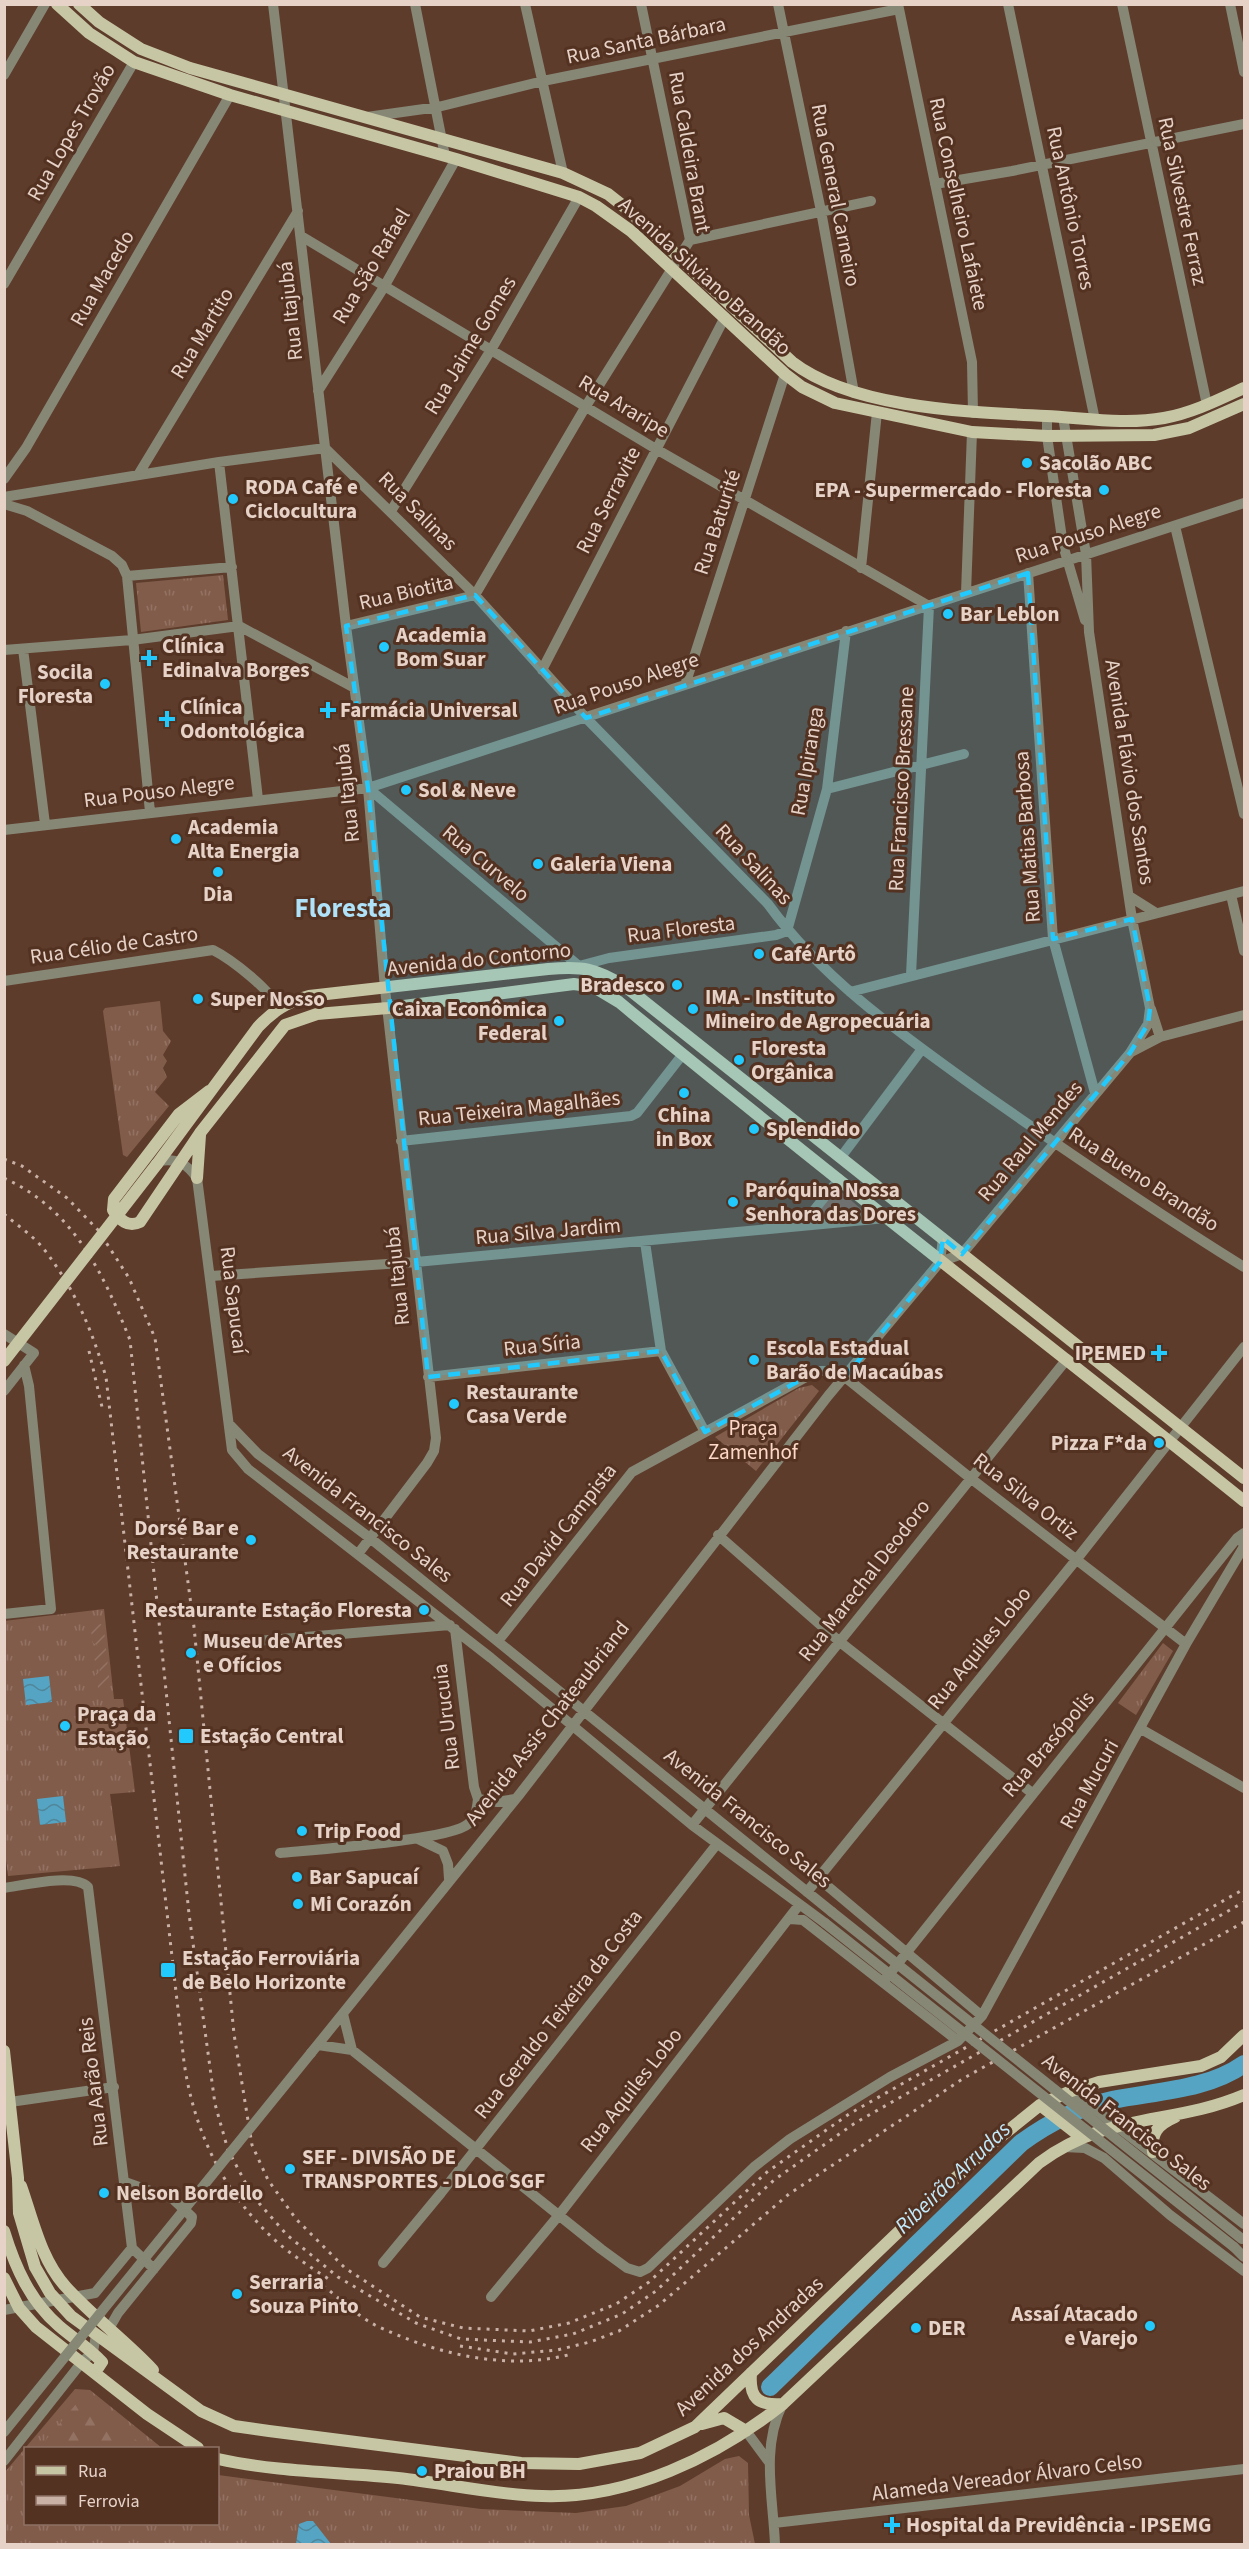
<svg xmlns="http://www.w3.org/2000/svg" width="1249" height="2549" font-family="'Source Sans 3',sans-serif">
<defs>
<pattern id="grass-tufts" width="24" height="20" patternUnits="userSpaceOnUse" patternTransform="scale(1.5)"><rect width="24" height="20" fill="#815c4b"/><path d="M3 7l-1-3M5 7V3M7 7l1-3M15 17l-1-3M17 17v-4M19 17l1-3" fill="none" stroke="#937263"/></pattern>
<pattern id="forest-firs" width="22" height="20" patternUnits="userSpaceOnUse" patternTransform="scale(1.5)"><rect width="22" height="20" fill="#815c4b"/><path d="M5 1l3.5 6h-7zM16 11l3.5 6h-7z" fill="#937263"/></pattern>
<pattern id="garden-furrows" width="10" height="10" patternUnits="userSpaceOnUse" patternTransform="scale(1.5)"><rect width="10" height="10" fill="#815c4b"/><path d="M-1 1l2-2M0 10L10 0M9 11l2-2" fill="none" stroke="#937263"/></pattern>
<pattern id="water-waves" width="16" height="10" patternUnits="userSpaceOnUse" patternTransform="scale(1.5)"><rect width="16" height="10" fill="#55a4c3"/><path d="M0 5q4-4 8 0t8 0" fill="none" stroke="#50869a"/></pattern>
</defs>
<rect width="100%" height="100%" fill="#5e3c2c"/>
<path fill="url(#grass-tufts)" d="M223 575 228 620 141 632 136 583Z
M160 1001 163 1031 171 1041 163 1055 167 1061 163 1068 167 1077 155 1092 169 1106 127 1157 123 1155 103 1011 105 1008Z
M837 1188 869 1216 812 1220Z
M812 1385 819 1391 756 1471 715 1437 799 1388Z
M104 1609 114 1699H123L135 1792 110 1794 120 1866 8 1876 4 1844V1621Z
M1163 1643 1173 1651 1136 1715 1118 1703Z
M75 2389 90 2390 162 2448H26V2524H218V2475L481 2509 576 2513 626 2506 680 2486 725 2459 739 2456 748 2463 749 2515 755 2544H5V2472Z"/>
<path fill="url(#forest-firs)" d="M87 2401 146 2448H39L77 2403Z"/>
<path fill="url(#garden-furrows)" d="M101 1624 104 1630 110 1686 107 1692H102L98 1688 96 1673H100L99 1666 94 1659 98 1652V1646L93 1643 91 1631 95 1625Z"/>
<path fill="url(#water-waves)" d="M49 1676 52 1702 26 1705 23 1679Z
M63 1796 66 1822 40 1825 37 1799Z
M307 2521H313L331 2544H296L299 2524Z"/>
<g fill="none" stroke-linecap="round" stroke-linejoin="round">
<path stroke="#55a4c3" stroke-width="18" d="M770 2387 1021 2143C1047 2124 1080 2107 1112 2100 1157 2091 1207 2090 1244 2064"/>
<path stroke="#878776" stroke-width="10" d="M273 4 346 626 368 788 385 989 436 1438 434 1451 427 1463 358 1554
M415 4 445 156
M525 4 563 173
M778 4 821 211 854 393
M898 4 972 362 973 413
M1008 4 1095 420
M1122 4 1207 405
M1230 4 1244 72
M4 75 45 4
M367 117 438 107 543 81 899 9
M935 184 1012 171 1244 124
M301 236 656 449 929 606 911 975
M690 240 871 201
M4 284 134 62
M318 391 384 287 456 159
M1047 416V436L1063 545 1085 620
M219 462 258 799
M138 475 298 211
M4 479 26 448 230 95
M4 497 219 462 325 448 475 595 586 718 768 904C823 980 904 1036 979 1090 1066 1151 1154 1211 1244 1267
M4 504 27 511 112 556 122 565 127 576 150 812
M391 511 491 350 579 197
M1175 526 1244 814
M861 568 877 412
M1028 573 1053 939 1095 1093
M127 576 232 567
M966 593 972 432
M239 626 353 687
M346 626 475 595 586 406 690 240 641 4
M23 649 45 824
M4 650 132 640 239 626
M542 670 725 317
M686 682 785 374
M368 788 579 966 609 958 776 935 787 931 827 789 846 631
M827 789 964 754
M4 830 368 788 1244 503
M1231 895 1244 951
M1129 896 1156 913
M4 981 213 950C229 958 275 992 277 1009
M850 992 1244 891
M1151 1009 1160 1037
M1133 1051 1160 1037 1244 1015
M401 1141 631 1116 637 1113 683 1054
M841 1157 922 1049
M160 1161C177 1158 187 1164 197 1178L232 1450 248 1469 491 1658 692 1825 825 1923
M803 1224 839 1179
M645 1242 661 1351 705 1432
M940 1262 943 1238
M211 1276 416 1262 886 1218
M4 1334 34 1353 4 1391
M428 1377 661 1351
M229 1424 258 1454 370 1538 832 1912
M718 1535 840 1642 1032 1793
M4 1614 51 1609 29 1386 24 1365
M455 1629 474 1787 478 1799
M257 1641 450 1625
M498 1641 632 1472 817 1371H834L845 1377 969 1477 1186 1644
M1141 1729 1244 1788
M478 1799 497 1802 515 1799
M692 1825 1067 1359
M418 1839 443 1851 448 1864 449 1879
M280 1853C311 1850 451 1840 468 1824 476 1818 477 1808 478 1799
M818 1878 982 2016
M4 1888C25 1885 74 1873 88 1887L132 2248 154 2269
M807 1892 1076 1560 1244 1347
M790 1919 803 1920 812 1927 958 2041
M884 1981 1237 1538 1244 1533
M343 2014 352 2050
M318 2045 352 2050 601 2249 627 2268 640 2272 648 2268 754 2167 790 2139 890 2077 958 2041 982 2016 1186 1644 1243 1548 1244 1540
M311 2053 519 1795 828 1396 940 1262 962 1254 1130 1053 1148 1024 1150 1008 1132 919 1089 632 1086 554 1063 417
M1071 2091 1244 2224
M10 2102 114 2087
M1064 2147 1085 2148 1104 2158 1170 2215 1244 2271
M1234 2247 1244 2257
M383 2263 441 2193 717 1844
M491 2297 559 2215 799 1905
M4 2310 95 2293 132 2248
M110 2327 118 2313 191 2223 192 2217 173 2199 125 2182
M746 2431 769 2462
M4 2461 82 2362 93 2352 96 2335
M774 2523 1244 2469
M775 2544C773 2497 761 2449 782 2405"/>
<path stroke="#c7c6a4" stroke-width="12" d="M57 4 89 33 134 62 230 95 456 159 579 197 596 206 631 231 785 374 802 387 835 403 972 432 1047 436 1154 435 1189 428 1244 404
M79 4 99 22 141 49 190 68 563 173 608 194 627 209 792 362C853 409 970 412 1046 416 1085 418 1125 425 1164 418 1192 413 1218 400 1244 388
M209 1091 179 1114 114 1199 113 1210C120 1220 128 1228 140 1222L200 1133 285 1025 317 1014 388 1008 574 984 594 987 619 1002C824 1172 1036 1334 1244 1501
M157 1164 258 1027C273 1011 287 1002 309 996L548 969C583 966 596 968 626 987L1244 1478
M197 1178 200 1135
M4 2051 18 2178 19 2213 35 2267 50 2293 71 2316 201 2411 234 2426 269 2431 521 2463 579 2464 640 2453 695 2427 916 2215 994 2142 1040 2105 1071 2091 1099 2082 1201 2066 1221 2057 1244 2035
M1040 2105 1081 2137
M1153 2152C1151 2133 1157 2125 1175 2117
M21 2186C33 2220 41 2260 66 2287 93 2317 126 2341 153 2370
M4 2231C15 2267 30 2301 59 2326 73 2338 89 2348 102 2362L96 2371
M4 2278 19 2308 36 2327 147 2414 198 2448
M751 2373C749 2398 758 2406 783 2404
M702 2424 724 2418 746 2431
M218 2459C276 2472 338 2472 398 2478 445 2483 494 2495 542 2496 629 2499 716 2457 783 2404L1039 2163C1109 2111 1171 2126 1244 2095"/>
<path stroke="#c9b1a6" stroke-width="3" stroke-dasharray="3 6" stroke-linecap="butt" d="M4 1159 22 1166 67 1198 98 1230 129 1278 155 1338 194 1627 234 2034 252 2145 268 2180 296 2219 345 2268 420 2317 463 2328 529 2331 569 2323 616 2304 649 2282 767 2172 849 2114 1244 1889
M4 1178C74 1210 103 1273 130 1340L189 1914 215 2104 228 2150 252 2195 287 2235 338 2277 416 2323 461 2339 530 2342 573 2334 622 2314 656 2291 774 2180 855 2123 1244 1902
M4 1214C17 1225 32 1235 43 1248 75 1289 91 1328 106 1377L184 2062C194 2132 224 2194 277 2242 293 2256 312 2268 330 2280
M89 1351 102 1407
M316 2280C335 2294 354 2314 375 2325 433 2353 504 2371 568 2355
M460 2346 513 2354 557 2350 590 2342 619 2331 659 2305 789 2194 964 2078 1244 1922"/>
<path stroke="#878776" stroke-width="10" d="M832 1912 1242 2239
M825 1923 1234 2247
M4 2432 311 2053"/>
<path stroke="#c7c6a4" stroke-width="12" d="M4 1361 157 1164"/>
</g>
<path fill="#21c9fd" fill-opacity="0.2" stroke="#21c9fd" stroke-width="4.5" stroke-dasharray="12 8" stroke-linejoin="round" d="M1028 573 1053 939 1132 919 1150 1008 1148 1024 1130 1053 962 1254 943 1238 940 1262 845 1377 817 1371 705 1432 661 1351 428 1377 368 788 346 626 475 595 586 718Z"/>
<g fill="#21c9fd" stroke="#533222" stroke-width="2">
<circle cx="1027" cy="463" r="6"/>
<circle cx="1104" cy="490" r="6"/>
<circle cx="233" cy="499" r="6"/>
<circle cx="948" cy="614" r="6"/>
<circle cx="384" cy="647" r="6"/>
<path d="M146 649h6v6h6v6h-6v6h-6v-6h-6v-6h6z"/>
<circle cx="105" cy="684" r="6"/>
<path d="M325 701h6v6h6v6h-6v6h-6v-6h-6v-6h6z"/>
<path d="M164 710h6v6h6v6h-6v6h-6v-6h-6v-6h6z"/>
<circle cx="406" cy="790" r="6"/>
<circle cx="176" cy="839" r="6"/>
<circle cx="538" cy="864" r="6"/>
<circle cx="218" cy="872" r="6"/>
<circle cx="759" cy="954" r="6"/>
<circle cx="677" cy="985" r="6"/>
<circle cx="198" cy="999" r="6"/>
<circle cx="693" cy="1009" r="6"/>
<circle cx="559" cy="1021" r="6"/>
<circle cx="739" cy="1060" r="6"/>
<circle cx="684" cy="1093" r="6"/>
<circle cx="754" cy="1129" r="6"/>
<circle cx="733" cy="1202" r="6"/>
<path d="M1156 1344h6v6h6v6h-6v6h-6v-6h-6v-6h6z"/>
<circle cx="754" cy="1360" r="6"/>
<circle cx="454" cy="1404" r="6"/>
<circle cx="1159" cy="1443" r="6"/>
<circle cx="251" cy="1540" r="6"/>
<circle cx="424" cy="1610" r="6"/>
<circle cx="191" cy="1653" r="6"/>
<circle cx="65" cy="1726" r="6"/>
<rect x="178" y="1728" width="16" height="16" rx="3"/>
<circle cx="302" cy="1831" r="6"/>
<circle cx="297" cy="1877" r="6"/>
<circle cx="298" cy="1904" r="6"/>
<rect x="160" y="1962" width="16" height="16" rx="3"/>
<circle cx="290" cy="2169" r="6"/>
<circle cx="104" cy="2193" r="6"/>
<circle cx="237" cy="2294" r="6"/>
<circle cx="1150" cy="2326" r="6"/>
<circle cx="916" cy="2328" r="6"/>
<circle cx="422" cy="2471" r="6"/>
<path d="M889 2516h6v6h6v6h-6v6h-6v-6h-6v-6h6z"/>
</g>
<g text-anchor="middle" stroke-width="6" stroke-linejoin="round" paint-order="stroke">
<g font-size="21" fill="#e7d2c8" stroke="#533222">
<text transform="translate(646 40) rotate(-12)" y="7">Rua Santa Bárbara</text>
<text transform="translate(71 132) rotate(-60)" y="7">Rua Lopes Trovão</text>
<text transform="translate(690 152) rotate(80)" y="7">Rua Caldeira Brant</text>
<text transform="translate(836 195) rotate(79)" y="7">Rua General Carneiro</text>
<text transform="translate(1183 201) rotate(78)" y="7">Rua Silvestre Ferraz</text>
<text transform="translate(959 204) rotate(78)" y="7">Rua Conselheiro Lafaiete</text>
<text transform="translate(1071 208) rotate(78)" y="7">Rua Antônio Torres</text>
<text transform="translate(371 266) rotate(-59)" y="7">Rua São Rafael</text>
<text transform="translate(705 276) rotate(42)" y="7">Avenida Silviano Brandão</text>
<text transform="translate(102 278) rotate(-60)" y="7">Rua Macedo</text>
<text transform="translate(290 311) rotate(-96)" y="7">Rua Itajubá</text>
<text transform="translate(202 333) rotate(-59)" y="7">Rua Martito</text>
<text transform="translate(470 345) rotate(-59)" y="7">Rua Jaime Gomes</text>
<text transform="translate(624 406) rotate(31)" y="7">Rua Araripe</text>
<text transform="translate(608 500) rotate(-63)" y="7">Rua Serravite</text>
<text transform="translate(418 511) rotate(45)" y="7">Rua Salinas</text>
<text transform="translate(717 522) rotate(-72)" y="7">Rua Baturité</text>
<text transform="translate(1088 533) rotate(-18)" y="7">Rua Pouso Alegre</text>
<text transform="translate(406 592) rotate(-13)" y="7">Rua Biotita</text>
<text transform="translate(626 683) rotate(-19)" y="7">Rua Pouso Alegre</text>
<text transform="translate(807 761) rotate(-80)" y="7">Rua Ipiranga</text>
<text transform="translate(1130 772) rotate(81)" y="7">Avenida Flávio dos Santos</text>
<text transform="translate(901 789) rotate(-87)" y="7">Rua Francisco Bressane</text>
<text transform="translate(159 791) rotate(-7)" y="7">Rua Pouso Alegre</text>
<text transform="translate(347 793) rotate(-96)" y="7">Rua Itajubá</text>
<text transform="translate(1027 837) rotate(-94)" y="7">Rua Matias Barbosa</text>
<text transform="translate(486 863) rotate(40)" y="7">Rua Curvelo</text>
<text transform="translate(754 864) rotate(47)" y="7">Rua Salinas</text>
<text transform="translate(681 929) rotate(-7)" y="7">Rua Floresta</text>
<text transform="translate(114 945) rotate(-8)" y="7">Rua Célio de Castro</text>
<text transform="translate(479 959) rotate(-6)" y="7">Avenida do Contorno</text>
<text transform="translate(519 1108) rotate(-6)" y="7">Rua Teixeira Magalhães</text>
<text transform="translate(1030 1141) rotate(-50)" y="7">Rua Raul Mendes</text>
<text transform="translate(1144 1179) rotate(33)" y="7">Rua Bueno Brandão</text>
<text transform="translate(548 1231) rotate(-5)" y="7">Rua Silva Jardim</text>
<text transform="translate(397 1276) rotate(-96)" y="7">Rua Itajubá</text>
<text transform="translate(234 1300) rotate(83)" y="7">Rua Sapucaí</text>
<text transform="translate(542 1345) rotate(-6)" y="7">Rua Síria</text>
<text transform="translate(1026 1496) rotate(38)" y="7">Rua Silva Ortiz</text>
<text transform="translate(368 1514) rotate(38)" y="7">Avenida Francisco Sales</text>
<text transform="translate(558 1535) rotate(-52)" y="7">Rua David Campista</text>
<text transform="translate(864 1580) rotate(-52)" y="7">Rua Marechal Deodoro</text>
<text transform="translate(979 1648) rotate(-51)" y="7">Rua Aquiles Lobo</text>
<text transform="translate(446 1717) rotate(-97)" y="7">Rua Urucuia</text>
<text transform="translate(547 1723) rotate(-52)" y="7">Avenida Assis Chateaubriand</text>
<text transform="translate(1048 1744) rotate(-50)" y="7">Rua Brasópolis</text>
<text transform="translate(1089 1784) rotate(-61)" y="7">Rua Mucuri</text>
<text transform="translate(748 1818) rotate(39)" y="7">Avenida Francisco Sales</text>
<text transform="translate(558 2014) rotate(-52)" y="7">Rua Geraldo Teixeira da Costa</text>
<text transform="translate(93 2082) rotate(-97)" y="7">Rua Aarão Reis</text>
<text transform="translate(631 2090) rotate(-52)" y="7">Rua Aquiles Lobo</text>
<text transform="translate(1127 2122) rotate(38)" y="7">Avenida Francisco Sales</text>
<text transform="translate(749 2346) rotate(-43)" y="7">Avenida dos Andradas</text>
<text transform="translate(1007 2477) rotate(-7)" y="7">Alameda Vereador Álvaro Celso</text>
</g>
<g font-size="21" font-weight="bold" fill="#e7d2c8" stroke="#533222" text-anchor="start">
<text x="1039" y="470">Sacolão ABC</text>
<text x="245" y="494">RODA Café e<tspan x="245" dy="24">Ciclocultura</tspan></text>
<text x="1092" y="497" text-anchor="end">EPA - Supermercado - Floresta</text>
<text x="960" y="621">Bar Leblon</text>
<text x="396" y="642">Academia<tspan x="396" dy="24">Bom Suar</tspan></text>
<text x="162" y="653">Clínica<tspan x="162" dy="24">Edinalva Borges</tspan></text>
<text x="93" y="679" text-anchor="end">Socila<tspan x="93" dy="24">Floresta</tspan></text>
<text x="180" y="714">Clínica<tspan x="180" dy="24">Odontológica</tspan></text>
<text x="340" y="717">Farmácia Universal</text>
<text x="418" y="797">Sol &amp; Neve</text>
<text x="188" y="834">Academia<tspan x="188" dy="24">Alta Energia</tspan></text>
<text x="550" y="871">Galeria Viena</text>
<text x="218" y="901" text-anchor="middle">Dia</text>
<text x="771" y="961">Café Artô</text>
<text x="665" y="992" text-anchor="end">Bradesco</text>
<text x="705" y="1004">IMA - Instituto<tspan x="705" dy="24">Mineiro de Agropecuária</tspan></text>
<text x="210" y="1006">Super Nosso</text>
<text x="547" y="1016" text-anchor="end">Caixa Econômica<tspan x="547" dy="24">Federal</tspan></text>
<text x="751" y="1055">Floresta<tspan x="751" dy="24">Orgânica</tspan></text>
<text x="684" y="1122" text-anchor="middle">China<tspan x="684" dy="24">in Box</tspan></text>
<text x="766" y="1136">Splendido</text>
<text x="745" y="1197">Paróquina Nossa<tspan x="745" dy="24">Senhora das Dores</tspan></text>
<text x="766" y="1355">Escola Estadual<tspan x="766" dy="24">Barão de Macaúbas</tspan></text>
<text x="1146" y="1360" text-anchor="end">IPEMED</text>
<text x="466" y="1399">Restaurante<tspan x="466" dy="24">Casa Verde</tspan></text>
<text x="1147" y="1450" text-anchor="end">Pizza F*da</text>
<text x="239" y="1535" text-anchor="end">Dorsé Bar e<tspan x="239" dy="24">Restaurante</tspan></text>
<text x="412" y="1617" text-anchor="end">Restaurante Estação Floresta</text>
<text x="203" y="1648">Museu de Artes<tspan x="203" dy="24">e Ofícios</tspan></text>
<text x="77" y="1721">Praça da<tspan x="77" dy="24">Estação</tspan></text>
<text x="200" y="1743">Estação Central</text>
<text x="314" y="1838">Trip Food</text>
<text x="309" y="1884">Bar Sapucaí</text>
<text x="310" y="1911">Mi Corazón</text>
<text x="182" y="1965">Estação Ferroviária<tspan x="182" dy="24">de Belo Horizonte</tspan></text>
<text x="302" y="2164">SEF - DIVISÃO DE<tspan x="302" dy="24">TRANSPORTES - DLOG SGF</tspan></text>
<text x="116" y="2200">Nelson Bordello</text>
<text x="249" y="2289">Serraria<tspan x="249" dy="24">Souza Pinto</tspan></text>
<text x="1138" y="2321" text-anchor="end">Assaí Atacado<tspan x="1138" dy="24">e Varejo</tspan></text>
<text x="928" y="2335">DER</text>
<text x="434" y="2478">Praiou BH</text>
<text x="906" y="2532">Hospital da Previdência - IPSEMG</text>
</g>
<g font-size="21" fill="#fed8c7" stroke="#533222">
<text x="753" y="1435">Praça<tspan x="753" dy="24">Zamenhof</tspan></text>
</g>
<g font-size="22" font-style="italic" fill="#c3ebfc" stroke="#533222">
<text transform="translate(952 2177) rotate(-44)" y="8">Ribeirão Arrudas</text>
</g>
<g font-size="27" font-weight="bold" fill="#afe2f8" stroke="#533222">
<text x="343" y="917">Floresta</text>
</g>
</g>
<rect width="1249" height="2549" fill="none" stroke="#e7d2c8" stroke-width="12"/>
<rect x="24" y="2447" width="195" height="78" fill="#533222" stroke="#8e7264" stroke-width="1.5"/>
<rect x="36" y="2466" width="30" height="9" fill="#c7c6a4" stroke="#8e7264" stroke-width="1.5"/>
<text x="78" y="2477" font-size="18" fill="#e7d2c8">Rua</text>
<rect x="36" y="2496" width="30" height="9" fill="#c9b1a6" stroke="#8e7264" stroke-width="1.5"/>
<text x="78" y="2507" font-size="18" fill="#e7d2c8">Ferrovia</text>
</svg>
